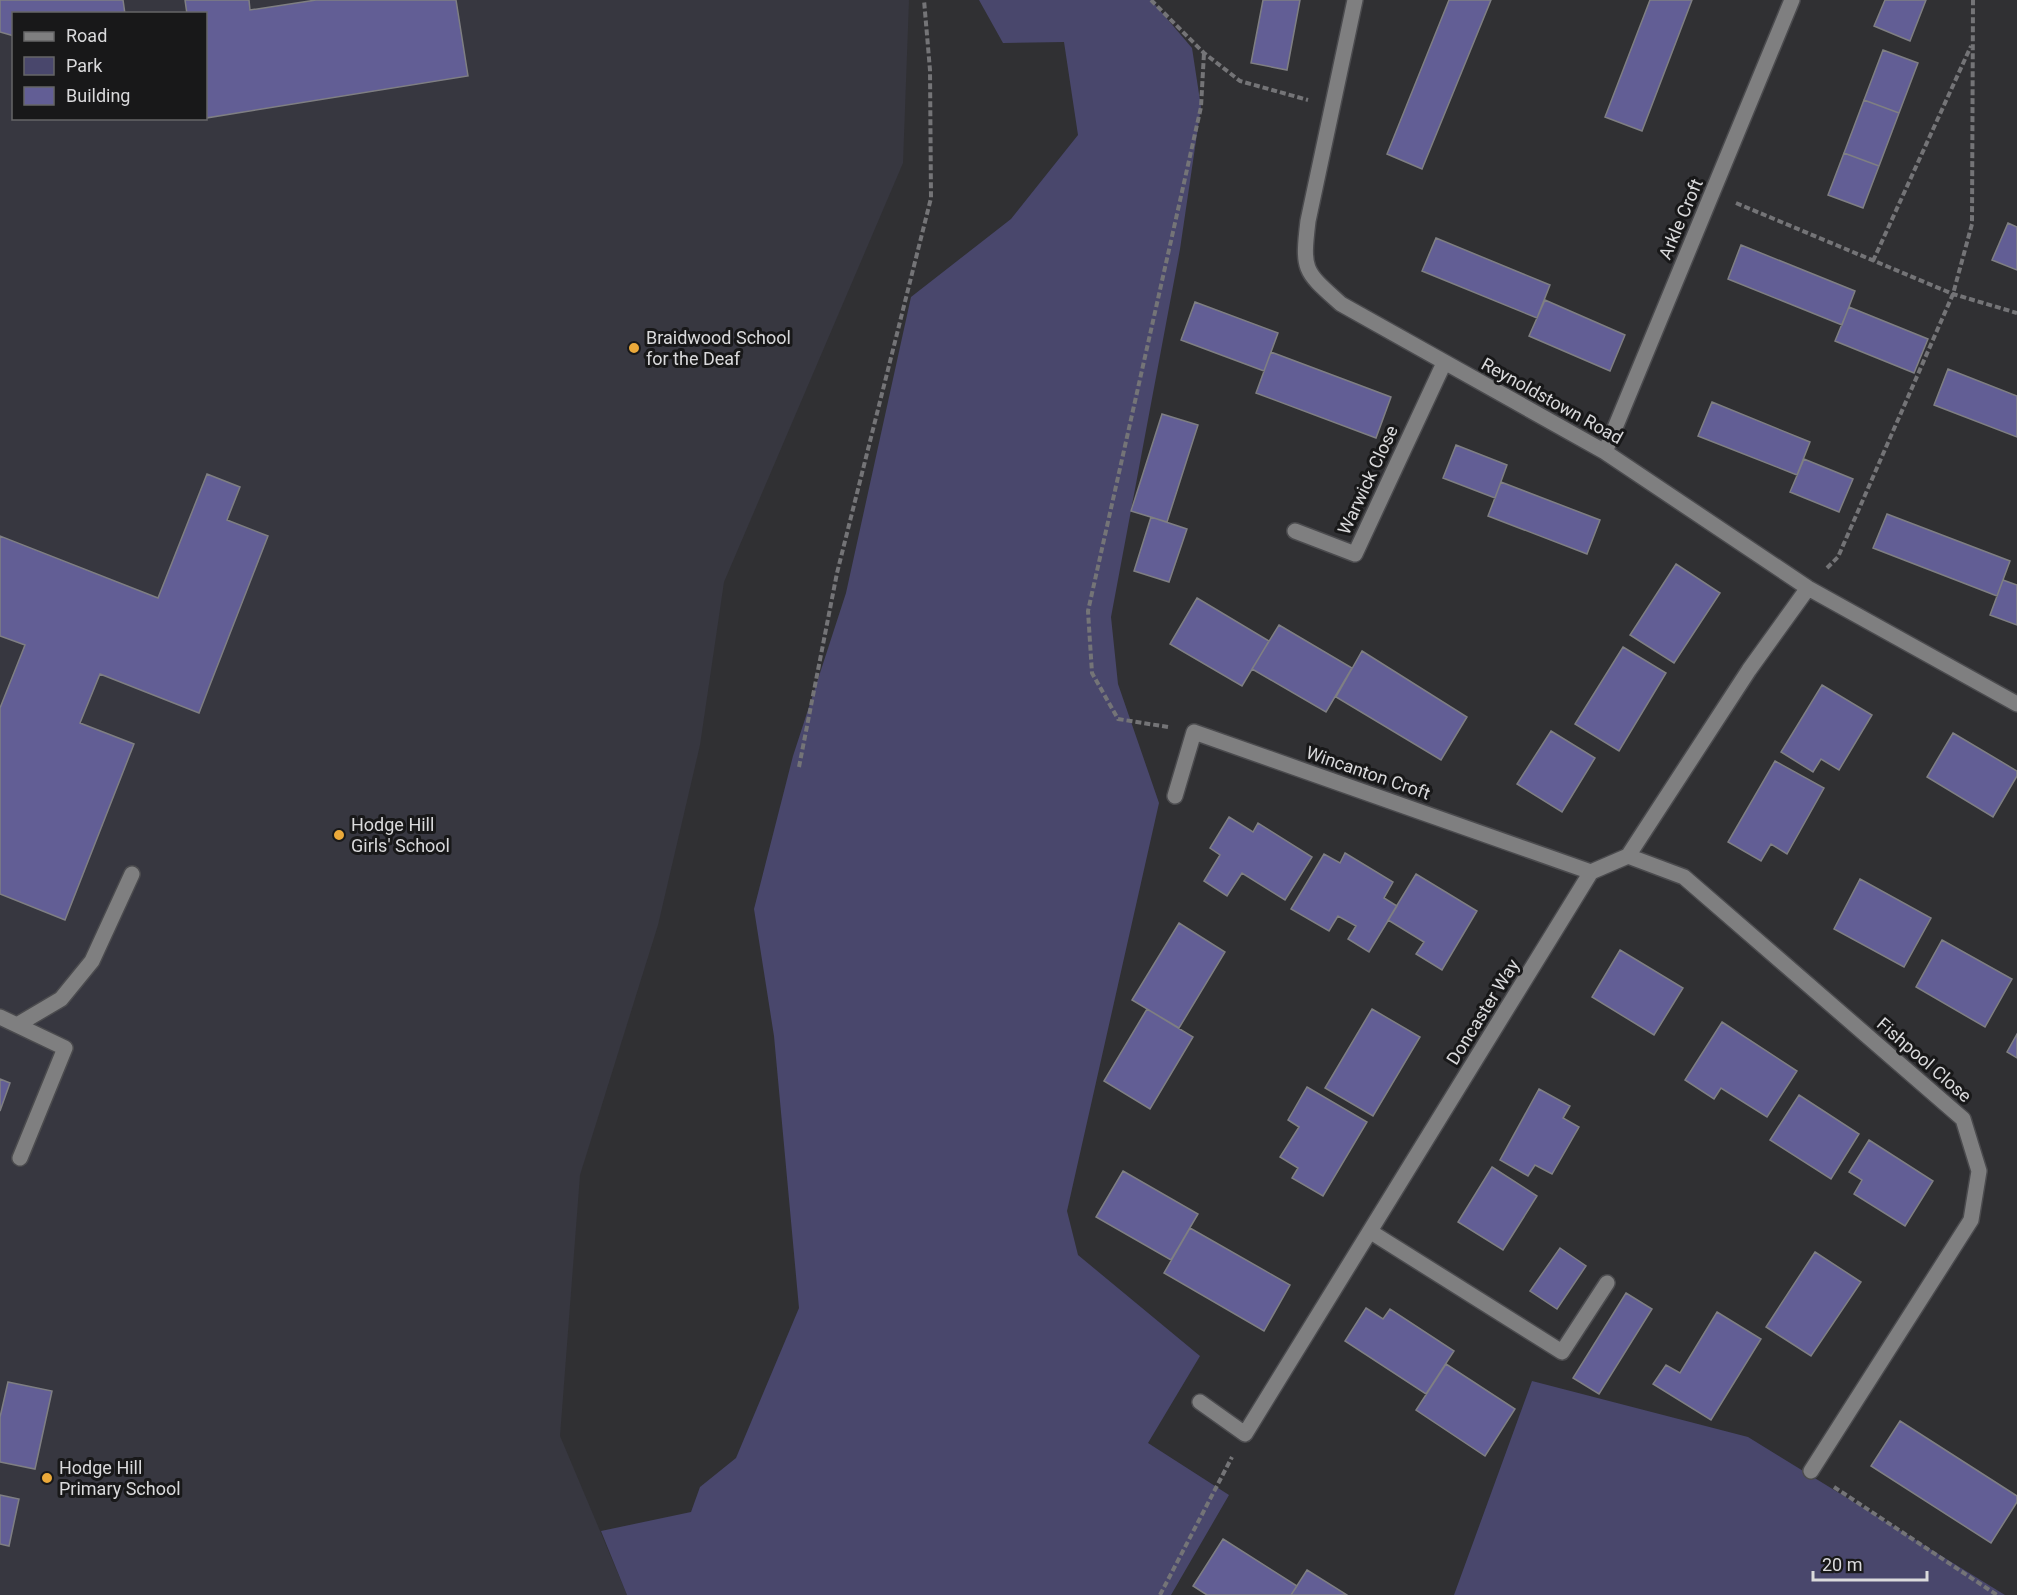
<svg xmlns="http://www.w3.org/2000/svg" width="2017" height="1595" font-family="Roboto,sans-serif">
<rect width="100%" height="100%" fill="#303033"/>
<path fill="#373740" fill-rule="evenodd" d="M0 0H909L903 163 724 582 700 745 658 925 580 1175 560 1436 627 1595H0ZM14 14H206V118H14Z"/>
<path fill="#49476c" d="M979 0H1151L1192 48 1201 107 1180 249 1111 617 1118 684 1159 803 1067 1211 1078 1255 1200 1356 1148 1443 1229 1495 1171 1595H627L601 1531 691 1512 700 1487 736 1458 799 1308 774 1036 754 909 793 756 846 593 911 297 1011 219 1078 135 1064 42 1003 43Z
M1532 1381 1748 1437 2005 1595H1454Z"/>
<path fill="#625e95" stroke="#7f7f83" stroke-width="1.5" d="M0 0H123L125 14H14V36L0 32Z
M185 0H249L250 10 316 0H456L468 76 206 118V14H187Z
M1263 0H1300L1287 70 1251 63Z
M1449 0H1491L1422 169 1387 154Z
M1650 0H1692L1642 131 1605 117Z
M1885 0H1926L1910 41 1874 26Z
M1883 50 1918 63 1899 113 1864 100Z
M1864 100 1899 113 1879 166 1844 153Z
M1844 153 1879 166 1863 208 1828 195Z
M2008 223 2017 227V270L1992 260Z
M1436 238 1550 285 1537 318 1422 271Z
M1741 245 1855 291 1842 325 1728 279Z
M1545 300 1625 335 1610 371 1529 336Z
M1195 302 1278 333 1264 371 1181 340Z
M1849 307 1928 339 1914 373 1835 341Z
M1271 352 1391 397 1376 438 1256 393Z
M1948 369 2017 396V437L1934 405Z
M1712 402 1810 442 1797 475 1698 436Z
M1162 414 1198 425 1167 522 1131 511Z
M1456 445 1507 465 1495 498 1443 478Z
M1804 459 1853 479 1839 512 1790 492Z
M207 474 240 487 227 520 268 536 199 713 100 674 80 723 134 744 65 920 0 894V708L25 645 0 636V536L158 598Z
M1501 482 1600 520 1587 554 1488 516Z
M1887 514 2010 561 1997 596 1873 548Z
M1151 517 1187 529 1169 582 1134 571Z
M1676 564 1720 593 1674 663 1630 635Z
M2003 580 2017 585V625L1990 615Z
M1197 598 1269 641 1242 686 1170 644Z
M1279 625 1352 668 1326 712 1252 669Z
M1623 647 1666 673 1619 751 1575 724Z
M1362 651 1467 717 1441 760 1336 697Z
M1822 685 1872 715 1839 770 1821 759 1813 772 1781 752Z
M1551 731 1595 758 1562 812 1517 784Z
M1953 733 2017 771V776L1993 817 1927 777Z
M1775 761 1824 788 1787 854 1771 844 1761 861 1728 842Z
M1229 817 1253 832 1258 823 1312 857 1285 900 1242 873 1227 896 1204 881 1220 855 1210 848Z
M1345 853 1393 882 1384 898 1397 906 1369 952 1348 939 1356 926 1338 916 1329 931 1291 909 1324 854 1340 863Z
M1416 874 1477 911 1442 970 1416 954 1424 942 1388 920Z
M1860 879 1931 918 1904 967 1834 929Z
M1179 923 1225 952 1179 1028 1132 1000Z
M1942 940 2012 979 1985 1027 1916 987Z
M1620 950 1683 988 1654 1035 1592 997Z
M1147 1009 1193 1037 1150 1109 1104 1081Z
M1372 1009 1420 1037 1373 1116 1325 1088Z
M1722 1022 1797 1071 1767 1117 1721 1088 1714 1099 1685 1080Z
M2017 1034V1058L2007 1052Z
M0 1079 10 1083 0 1111Z
M1307 1087 1367 1122 1323 1196 1292 1178 1298 1168 1280 1157 1299 1127 1288 1120Z
M1539 1089 1570 1106 1563 1118 1579 1127 1552 1174 1535 1165 1528 1176 1500 1160Z
M1799 1095 1859 1134 1831 1179 1770 1140Z
M1869 1140 1933 1181 1905 1226 1854 1194 1862 1180 1849 1172Z
M1492 1167 1537 1196 1503 1250 1458 1222Z
M1123 1171 1198 1214 1171 1260 1096 1217Z
M1190 1228 1290 1285 1264 1331 1164 1273Z
M1560 1248 1586 1266 1557 1309 1530 1291Z
M1815 1252 1861 1282 1811 1356 1766 1327Z
M1626 1293 1652 1309 1599 1394 1573 1378Z
M1366 1308 1383 1319 1390 1309 1454 1351 1426 1394 1345 1341Z
M1717 1312 1761 1339 1711 1420 1653 1384 1666 1365 1680 1373Z
M1446 1364 1515 1409 1485 1456 1416 1410Z
M8 1382 52 1391 35 1469 0 1462V1417Z
M1900 1421 2017 1496V1502L1991 1543 1871 1466Z
M0 1495 19 1499 9 1546 0 1544Z
M1223 1539 1297 1586 1291 1595H1207L1193 1586Z
M1307 1570 1347 1595H1291Z"/>
<g fill="none" stroke-linecap="round" stroke-linejoin="round">
<defs>
<path id="minor" d="M1355 0 1308 221C1302 271 1304 271 1341 304L1605 452 1808 588 2017 704
M1605 452 1792 0
M1295 531 1355 554 1444 363
M1175 796 1194 732 1591 872
M1628 856 1684 877 1963 1119 1979 1171 1971 1220 1811 1471
M0 1017 65 1048 20 1158
M17 1025 61 999 92 961 132 874
M1371 1232 1562 1352 1607 1283
M1200 1402 1245 1434 1591 872 1628 856 1749 670 1808 588"/>
</defs>
<use href="#minor" stroke="#4b4b4e" stroke-width="18"/>
<path stroke="#747477" stroke-width="4" stroke-dasharray="6 3" stroke-linecap="butt" d="M1151 0 1204 53 1240 81 1308 100
M1736 203 1953 294 2017 313
M1873 261 1971 46
M1827 568 1838 557 1953 294 1972 224 1973 0
M1168 727 1118 719 1092 673 1088 611 1201 107 1204 53
M799 767 837 573 931 198 930 70 924 0
M1834 1487 1997 1595
M1160 1595 1232 1457"/>
<use href="#minor" stroke="#7f7f80" stroke-width="15"/>
</g>
<g fill="#eba93a" stroke="#181819" stroke-width="2">
<circle cx="634" cy="348" r="6"/>
<circle cx="339" cy="835" r="6"/>
<circle cx="47" cy="1478" r="6"/>
</g>
<g text-anchor="middle" stroke-width="6" stroke-linejoin="round" paint-order="stroke">
<g font-size="18" fill="#dadadc" stroke="#181819">
<text transform="translate(1681 219) rotate(-67)" y="6">Arkle Croft</text>
<text transform="translate(1552 401) rotate(29)" y="6">Reynoldstown Road</text>
<text transform="translate(1368 480) rotate(-65)" y="6">Warwick Close</text>
<text transform="translate(1368 773) rotate(19)" y="6">Wincanton Croft</text>
<text transform="translate(1483 1012) rotate(-58)" y="6">Doncaster Way</text>
<text transform="translate(1924 1060) rotate(41)" y="6">Fishpool Close</text>
</g>
<g font-size="18" fill="#dadadc" stroke="#181819" text-anchor="start">
<text x="646" y="344">Braidwood School<tspan x="646" dy="21">for the Deaf</tspan></text>
<text x="351" y="831">Hodge Hill<tspan x="351" dy="21">Girls' School</tspan></text>
<text x="59" y="1474">Hodge Hill<tspan x="59" dy="21">Primary School</tspan></text>
</g>
</g>
<rect x="12" y="12" width="195" height="108" fill="#181819" stroke="#666667" stroke-width="1.5"/>
<rect x="24" y="32" width="30" height="9" fill="#7f7f80" stroke="#666667" stroke-width="1.5"/>
<text x="66" y="42" font-size="18" fill="#dadadc">Road</text>
<rect x="24" y="57" width="30" height="18" fill="#49476c" stroke="#666667" stroke-width="1.5"/>
<text x="66" y="72" font-size="18" fill="#dadadc">Park</text>
<rect x="24" y="87" width="30" height="18" fill="#625e95" stroke="#666667" stroke-width="1.5"/>
<text x="66" y="102" font-size="18" fill="#dadadc">Building</text>
<path d="M1813 1571v9h114v-9" fill="none" stroke="#dadadc" stroke-width="3"/>
<text x="1822" y="1571" font-size="18" fill="#dadadc" stroke="#181819" stroke-width="4.5" paint-order="stroke">20 m</text>
</svg>
